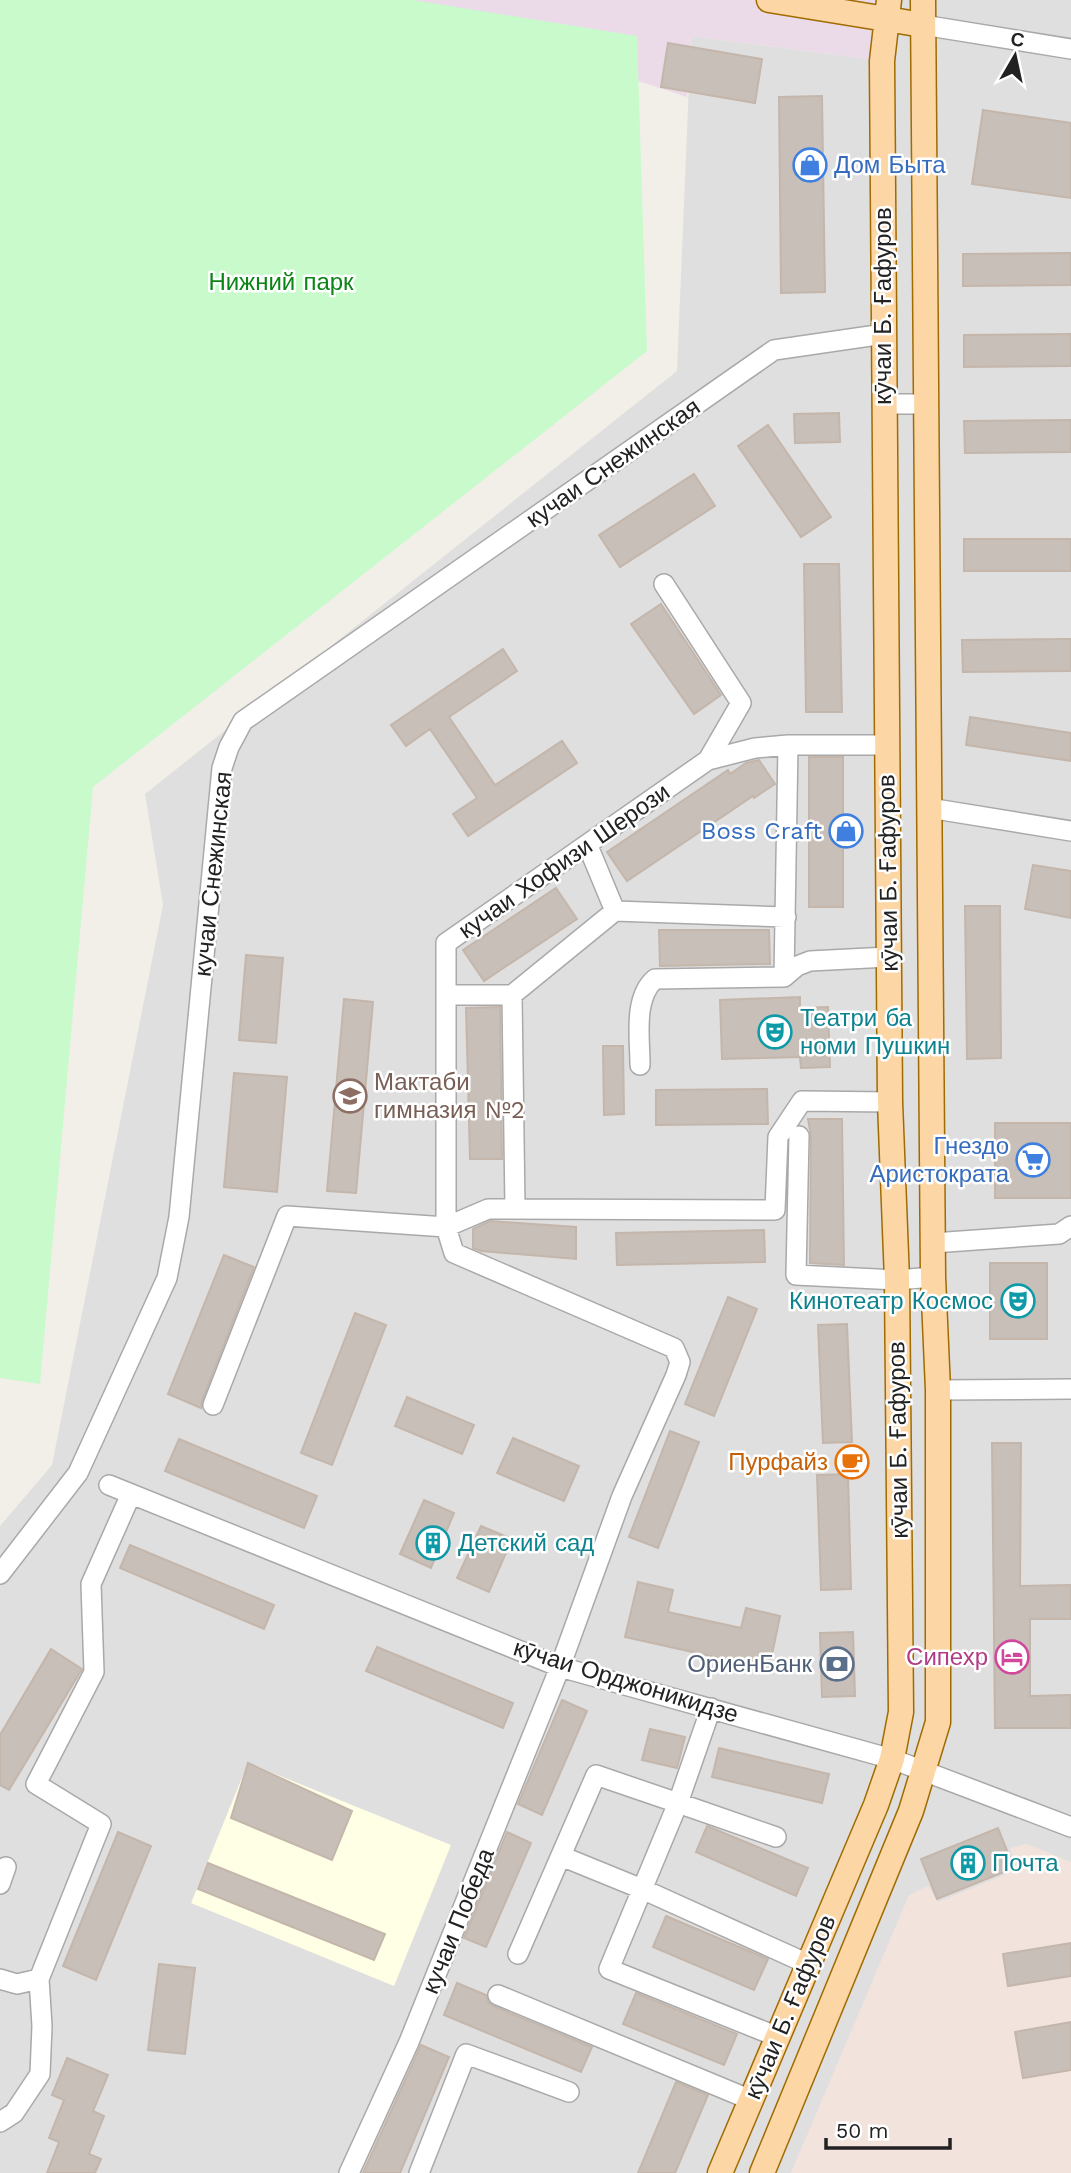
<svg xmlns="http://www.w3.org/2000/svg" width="1071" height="2173" font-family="'Work Sans',sans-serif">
<rect width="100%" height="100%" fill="#f2efe9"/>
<path fill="#e0dfdf" d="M894 0H1071V2173H0V1526L52 1465 163 905 145 794 677 371 691 36 890 62Z"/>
<path fill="#ebdbe8" d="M390 0H894L891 62 691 36 687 97Z"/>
<path fill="#ffffe5" d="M248 1763 451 1845 394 1986 191 1903Z"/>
<path fill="#f3e3dd" d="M1027 1844 1071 1862V2173H791L909 1895 928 1886 938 1902 1017 1870 1010 1848Z"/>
<path fill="#c8facc" d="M0 0H412L637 36 647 351 93 787 40 1384 0 1378Z"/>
<path fill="#c7bfb8" stroke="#c4b6ab" stroke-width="2" d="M668 43 762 59 755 103 661 87Z
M822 96 825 292 781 293 779 97Z
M983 110 1071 123V198L972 184Z
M1071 253V285L963 286V254Z
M1071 334V366L964 367V335Z
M839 413 840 442 795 443 794 414Z
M1071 420V452L965 453 964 421Z
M768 425 831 517 801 537 738 446Z
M694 474 715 506 620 567 599 535Z
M964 539H1071V571H964Z
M804 564H839L842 712H806Z
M661 604 721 695 694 714 631 624Z
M1071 639V671L963 672 962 640Z
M503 649 517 671 449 717 495 785 562 741 577 763 468 836 453 814 477 798 430 729 406 746 391 725Z
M970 717 1071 733V761L966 745Z
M809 757H843V907H809Z
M759 760 775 784 754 798 753 796 627 881 607 852 728 770 730 774 746 763Z
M1033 865 1071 871V918L1025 909Z
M556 888 577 919 484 981 463 950Z
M965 906H1000L1001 1058 967 1059Z
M659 930H769L770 964 660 966Z
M246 955 283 958 276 1043 239 1040Z
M800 997V1008L828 1007 830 1067 801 1068 800 1057 722 1059 720 1000Z
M344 999 373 1002 356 1193 327 1191Z
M500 1007 502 1159H470L466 1008Z
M603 1046H623L624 1114 604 1115Z
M234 1073 287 1077 277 1192 224 1187Z
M767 1089 768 1124 656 1125V1090Z
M808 1119H842L844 1265 810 1263 811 1136Z
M995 1123H1071V1198H995Z
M490 1221 576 1227V1259L481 1251 473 1248V1229Z
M764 1230 765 1262 617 1265 616 1233Z
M224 1255 254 1267 202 1401 201 1408 168 1394Z
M990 1263H1047V1339H990Z
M728 1297 757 1309 714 1416 685 1404Z
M355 1313 386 1325 332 1465 301 1453Z
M847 1324 852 1442 823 1443 818 1325Z
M407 1397 474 1425 462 1454 395 1426Z
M670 1431 699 1442 658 1548 629 1537Z
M513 1438 579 1466 564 1501 497 1473Z
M179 1439 317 1496 304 1528 165 1471Z
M992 1443H1021L1020 1586 1071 1585V1619H1030V1696L1071 1695V1728H995Z
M848 1474 851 1589 821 1590 817 1475Z
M424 1500 454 1513 431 1568 400 1554Z
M481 1526 512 1539 489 1592 457 1578Z
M130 1545 274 1605 264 1629 120 1568Z
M638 1582 673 1590 668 1612 741 1628 746 1608 780 1616 769 1669 625 1637Z
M853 1632 855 1696 822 1697 820 1633Z
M377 1647 513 1703 503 1728 366 1671Z
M51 1649 82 1669 9 1790 0 1785V1735Z
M562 1700 587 1711 542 1815 518 1804Z
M650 1729 685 1737 677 1768 642 1760Z
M719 1748 829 1774 822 1803 712 1777Z
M248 1763 352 1811 332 1860 231 1818Z
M707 1826 808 1868 796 1896 696 1852Z
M998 1828 1014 1868 937 1899 921 1859Z
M118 1832 151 1846 96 1980 63 1966Z
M507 1832 531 1843 486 1947 464 1938Z
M208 1863 385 1934 374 1960 198 1889Z
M666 1916 768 1959 754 1990 653 1947Z
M1071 1943V1976L1008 1986 1003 1954Z
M159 1964 195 1968 185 2054 148 2050Z
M457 1983 486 1995 488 2002 493 2006 592 2047 581 2072 444 2015Z
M636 1993 737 2034 724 2065 623 2024Z
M1071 2022V2070L1023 2078 1015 2032Z
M421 2045 449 2057 400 2173H363Z
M67 2058 108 2075 93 2111 104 2116 89 2154 101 2159 95 2173H47L59 2142 49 2138 64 2100 52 2095Z
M676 2082 708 2095 675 2173H638Z"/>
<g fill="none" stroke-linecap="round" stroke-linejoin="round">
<defs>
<path id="minor" d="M923 25 1071 49
M884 404H926
M664 584 741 703 708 760 755 748 788 745H886
M929 808 1071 831
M588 846 615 911
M784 977 788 745
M446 995H512
M640 1065C640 1038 633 998 655 979L784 977 797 966 810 961 888 957
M799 1136 796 1275 897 1280 933 1277
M515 1209 512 995 615 911 786 917
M933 1243 1059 1234 1071 1226
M938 1390 1071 1389
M213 1405 287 1216 446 1227 488 1209 775 1210 778 1137 802 1101 890 1102
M109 1485 560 1667 892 1759 1071 1827
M0 1574 78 1473 167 1278 179 1217 222 768 229 747 243 721 774 350 884 334
M776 1837 678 1803 609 1969 778 2037
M561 1856 642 1889 808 1964
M0 1884 6 1867
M518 1954 596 1775 678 1803 711 1708
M0 1979 17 1984 39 1979
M498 1995 751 2100
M0 2122 14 2113 40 2074 42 2026 39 1979 101 1824 36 1784 94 1672 91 1584 131 1494
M349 2173 409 2042 560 1667 622 1496 676 1375 680 1362 674 1348 454 1253 446 1227V943L708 760
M419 2173 466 2054 569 2092"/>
<path id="major" d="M769 0 923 25
M720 2173 876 1805 892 1759 901 1712 897 1280 890 1102 882 61 889 0
M762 2173 911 1811 938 1722V1390L933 1277 923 0"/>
</defs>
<use href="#minor" stroke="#a9a9a9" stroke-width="22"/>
<use href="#major" stroke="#a06b00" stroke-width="27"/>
<use href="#minor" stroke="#fff" stroke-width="19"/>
<use href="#major" stroke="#fcd6a4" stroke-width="24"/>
</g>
<defs>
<symbol id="shop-ring" viewBox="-11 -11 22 22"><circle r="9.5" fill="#fff" stroke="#3f7fe0" stroke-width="1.5"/><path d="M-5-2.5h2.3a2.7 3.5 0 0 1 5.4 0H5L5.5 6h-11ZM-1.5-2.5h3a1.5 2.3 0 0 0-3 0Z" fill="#3f7fe0"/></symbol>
<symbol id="theatre-ring" viewBox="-11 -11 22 22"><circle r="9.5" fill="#fff" stroke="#0f9aa8" stroke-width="1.5"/><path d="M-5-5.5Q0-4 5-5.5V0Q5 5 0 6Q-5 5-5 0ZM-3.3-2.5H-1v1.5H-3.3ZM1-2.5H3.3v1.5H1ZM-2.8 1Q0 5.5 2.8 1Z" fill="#0f9aa8"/></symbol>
<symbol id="school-ring" viewBox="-11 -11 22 22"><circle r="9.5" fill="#fff" stroke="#8d6e63" stroke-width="1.5"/><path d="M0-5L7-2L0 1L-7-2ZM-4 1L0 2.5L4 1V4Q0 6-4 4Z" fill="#8d6e63"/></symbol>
<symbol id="supermarket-ring" viewBox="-11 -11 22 22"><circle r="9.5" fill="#fff" stroke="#3f7fe0" stroke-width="1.5"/><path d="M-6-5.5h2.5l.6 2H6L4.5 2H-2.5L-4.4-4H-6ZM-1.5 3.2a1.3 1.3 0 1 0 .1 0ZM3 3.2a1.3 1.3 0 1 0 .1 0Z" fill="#3f7fe0"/></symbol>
<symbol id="cafe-ring" viewBox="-11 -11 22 22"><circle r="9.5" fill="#fff" stroke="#e8710a" stroke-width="1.5"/><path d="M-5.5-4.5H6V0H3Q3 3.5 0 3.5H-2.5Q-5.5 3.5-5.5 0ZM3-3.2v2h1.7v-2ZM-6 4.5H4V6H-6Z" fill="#e8710a"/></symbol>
<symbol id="building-ring" viewBox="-11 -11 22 22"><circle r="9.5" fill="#fff" stroke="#0f9aa8" stroke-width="1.5"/><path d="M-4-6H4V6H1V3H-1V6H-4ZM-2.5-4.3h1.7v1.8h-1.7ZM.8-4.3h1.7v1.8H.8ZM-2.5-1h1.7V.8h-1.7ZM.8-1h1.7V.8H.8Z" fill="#0f9aa8"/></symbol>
<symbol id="hotel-ring" viewBox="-11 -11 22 22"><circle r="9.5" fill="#fff" stroke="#d1479c" stroke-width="1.5"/><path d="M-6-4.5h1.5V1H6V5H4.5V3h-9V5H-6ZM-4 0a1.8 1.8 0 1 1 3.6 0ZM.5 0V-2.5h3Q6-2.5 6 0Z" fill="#d1479c"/></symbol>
<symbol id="bank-ring" viewBox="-11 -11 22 22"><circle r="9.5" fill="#fff" stroke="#5c6f8a" stroke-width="1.5"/><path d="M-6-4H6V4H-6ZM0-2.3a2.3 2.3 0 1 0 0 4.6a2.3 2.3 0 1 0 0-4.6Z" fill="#5c6f8a"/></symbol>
</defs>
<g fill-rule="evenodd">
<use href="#shop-ring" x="791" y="146" width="38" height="38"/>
<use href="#shop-ring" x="827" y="812" width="38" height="38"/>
<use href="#theatre-ring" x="756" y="1013" width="38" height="38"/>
<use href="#school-ring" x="331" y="1077" width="38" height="38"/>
<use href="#supermarket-ring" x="1014" y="1141" width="38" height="38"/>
<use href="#theatre-ring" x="999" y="1282" width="38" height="38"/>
<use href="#cafe-ring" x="833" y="1443" width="38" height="38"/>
<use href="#building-ring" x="414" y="1524" width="38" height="38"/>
<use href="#hotel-ring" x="993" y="1638" width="38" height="38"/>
<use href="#bank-ring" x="818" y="1645" width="38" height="38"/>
<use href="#building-ring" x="949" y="1844" width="38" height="38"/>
</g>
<g text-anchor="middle" stroke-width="5" stroke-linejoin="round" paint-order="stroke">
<g font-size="24" fill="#366cbe" stroke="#fff" text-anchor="end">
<text x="834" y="173" text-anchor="start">Дом Быта</text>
<text x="822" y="839">Boss Craft</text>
<text x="1009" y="1154">Гнездо<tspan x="1009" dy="28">Аристократа</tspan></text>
</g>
<g font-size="24" fill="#0c8416" stroke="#fff">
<text x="281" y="290">Нижний парк</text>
</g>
<g font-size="24" fill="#222" stroke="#fff">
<text transform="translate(883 306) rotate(-90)" y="8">кӯчаи Б. Ғафуров</text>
<text transform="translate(613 463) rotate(-35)" y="8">кучаи Снежинская</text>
<text transform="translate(564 861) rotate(-35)" y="8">кучаи Хофизи Шерози</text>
<text transform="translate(888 873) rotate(-91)" y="8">кӯчаи Б. Ғафуров</text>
<text transform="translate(213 874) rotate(-84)" y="8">кучаи Снежинская</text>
<text transform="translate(898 1440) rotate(-91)" y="8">кӯчаи Б. Ғафуров</text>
<text transform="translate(626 1681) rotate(17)" y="8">кӯчаи Орджоникидзе</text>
<text transform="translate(458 1921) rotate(-68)" y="8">кучаи Победа</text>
<text transform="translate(790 2007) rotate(-67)" y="8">кӯчаи Б. Ғафуров</text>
</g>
<g font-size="24" fill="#0d838f" stroke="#fff" text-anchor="start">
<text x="800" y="1026">Театри ба<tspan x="800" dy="28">номи Пушкин</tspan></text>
<text x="993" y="1309" text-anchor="end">Кинотеатр Космос</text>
<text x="458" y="1551">Детский сад</text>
<text x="992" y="1871">Почта</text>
</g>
<g font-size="24" fill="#785e54" stroke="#fff" text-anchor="start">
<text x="374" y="1090">Мактаби<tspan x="374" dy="28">гимназия №2</tspan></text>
</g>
<g font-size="24" fill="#c56008" stroke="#fff" text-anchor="end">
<text x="828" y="1470">Пурфайз</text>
</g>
<g font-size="24" fill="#b23c85" stroke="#fff" text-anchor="end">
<text x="988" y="1665">Сипехр</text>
</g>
<g font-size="24" fill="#4e5e75" stroke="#fff" text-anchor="end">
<text x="812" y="1672">ОриенБанк</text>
</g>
</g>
<g transform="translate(1015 56) rotate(9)" stroke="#ffffff" stroke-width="5" paint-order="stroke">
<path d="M0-5L12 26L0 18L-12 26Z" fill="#222222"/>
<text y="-10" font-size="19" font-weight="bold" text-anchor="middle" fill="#222222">С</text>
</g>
<path d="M826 2138v10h124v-10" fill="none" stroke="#222222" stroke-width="3.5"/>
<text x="836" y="2138" font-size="21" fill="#222222" stroke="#ffffff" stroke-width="5" paint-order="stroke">50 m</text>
</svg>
